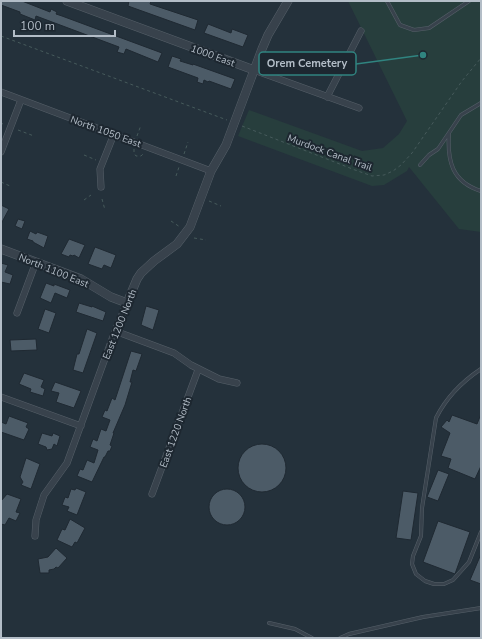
<svg xmlns="http://www.w3.org/2000/svg" width="482" height="639" font-family="'Nunito Sans',sans-serif">
<rect width="100%" height="100%" fill="#24313b"/>
<path fill="#273e3d" d="M348 1H481V232L459 229 409 167 407 171 384 185 372 186 238 136 249 110 362 151 383 148 399 134 407 121Z"/>
<path fill="#4c5b67" stroke="#1f2932" d="M1 1H22L50 12 51 9 57 12 56 14 62 16 162 53 158 62 126 49 124 54 117 52 119 47 36 16 35 20 20 14V12L1 5Z
M129 1H151L150 4 198 20 195 30 128 6Z
M208 24 231 33 232 29 248 35 243 47 204 33Z
M172 56 181 59 180 61 193 65V64L235 79 231 89 209 81 208 82 204 80 203 84 197 82 198 78 168 67Z
M1 205 9 209 1 224Z
M18 219 25 221 22 229 15 226Z
M30 231 36 234 37 232 48 236 44 248 33 242V241L27 239Z
M69 239 85 245 79 258 74 255 73 256 70 255 69 257 61 254Z
M95 247 116 255 111 268 104 265 102 269 88 264Z
M1 263 8 265 5 272 13 275 10 284 1 282Z
M46 283 54 286V284L70 290 67 298 55 293 51 303 40 298Z
M79 303 92 307V306L106 312 103 321 76 312Z
M146 306 159 310 153 330 141 325Z
M45 309 56 313 49 333 38 329Z
M87 329 97 333 83 373 73 370 77 354H79Z
M36 339 37 350 11 351 10 340Z
M131 351 142 354 136 371 133 370 130 382H132L125 405 113 433H114L110 445 112 446 110 451H108L105 457H104L92 482 77 476 80 469 83 470 87 460 94 463 98 450 90 447 93 439 97 441 101 429 106 431 110 420 102 417 105 410 107 411 112 398 115 400Z
M24 373 44 380 41 387 45 389 43 396 30 392 31 389 19 384Z
M55 382 81 391 74 408 56 402 59 393 51 391Z
M481 414V466L475 479 448 468 451 459 441 456 450 433 441 427 447 420 449 422 452 415 477 424Z
M9 416 28 423 26 427 29 429 24 440 1 432V422L6 424Z
M42 433 52 436 53 433 60 436 57 446 54 444 52 449 47 450 46 447 38 444Z
M238 468a24 24 0 1 1 48 0a24 24 0 1 1-48 0Z
M26 458 40 464 31 489 21 485 23 482 20 477Z
M438 470 449 474 438 501 427 497Z
M76 488 86 492 77 515 67 511 69 507 62 505 65 497 68 498 71 489 75 490Z
M209 507a18 18 0 1 1 36 0a18 18 0 1 1-36 0Z
M403 491 418 493 411 540 396 538Z
M7 494 21 499 16 512 20 513 16 521 9 518 5 525 1 524V501Z
M70 519 85 528 77 543 75 542 72 547 57 540 62 529 65 530Z
M438 521 470 532 455 574 423 562Z
M56 548 67 558 58 568 56 567 54 569 49 570V573H40L38 559 48 557Z
M481 554V584L470 580Z"/>
<g fill="none" stroke-linecap="round" stroke-linejoin="round">
<defs>
<path id="service" d="M387 1 400 25 414 30 429 28 469 1
M449 133C447 161 452 182 481 191
M420 165 429 155 438 149 461 115 481 103
M481 369C463 381 446 398 436 418L422 508 421 536 413 556 412 564 416 574 425 581 434 584H444L453 580 469 562 481 532
M269 623 295 629 312 638
M340 638 349 634 423 617 481 608"/>
<path id="minor" d="M254 70 359 108
M1 92 211 171
M327 97 361 31
M1 152 21 100
M101 187 100 169 114 134
M17 313 36 262
M115 331 174 353 191 365 219 379 237 383
M1 397 81 426
M152 494 198 370
M35 536 36 520 44 495 67 463 115 331 127 303"/>
<path id="tertiary" d="M67 1 254 70
M1 249 81 279 111 297 127 303 137 279 141 273 154 261 177 244 190 227 211 171 226 145 262 49 268 35 288 1"/>
</defs>
<use href="#service" stroke="#566069" stroke-width="4"/>
<use href="#minor" stroke="#566069" stroke-width="7"/>
<use href="#tertiary" stroke="#566069" stroke-width="9"/>
<path stroke="#465a5b" stroke-width="1" stroke-dasharray="3 3" stroke-linecap="butt" d="M1 36 227 120
M1 123 3 124
M242 126 355 170 372 176 384 175 393 171 401 165 412 153 462 81 481 58
M18 130 34 136
M137 136 141 125
M134 149V153L136 156H141L144 153
M184 154 188 142
M84 155 96 160
M176 176 179 167
M1 182 10 186
M102 199 105 210
M84 200 91 195
M209 201 221 206
M171 221 180 227
M194 238 206 240"/>
<use href="#service" stroke="#38424c" stroke-width="3"/>
<use href="#minor" stroke="#38424c" stroke-width="6"/>
<use href="#tertiary" stroke="#38424c" stroke-width="8"/>
</g>
<g text-anchor="middle" stroke-width="4" stroke-linejoin="round" paint-order="stroke">
<g font-size="10" fill="#b3bdc7" stroke="#1d2730">
<text transform="translate(213 55) rotate(20)" y="4">1000 East</text>
<text transform="translate(106 131) rotate(20)" y="4">North 1050 East</text>
<text transform="translate(330 152) rotate(20)" y="4">Murdock Canal Trail</text>
<text transform="translate(54 270) rotate(22)" y="4">North 1100 East</text>
<text transform="translate(119 324) rotate(-68)" y="4">East 1200 North</text>
<text transform="translate(175 432) rotate(-70)" y="4">East 1220 North</text>
</g>
</g>
<path fill="none" stroke="#308480" stroke-width="1.5" d="M423 55L356 64"/>
<circle fill="#308480" stroke="#1d2730" stroke-width="1.5" cx="423" cy="55" r="4"/>
<rect fill="#1d2730" stroke="#308480" stroke-width="1.5" x="259" y="52" width="97" height="23" rx="4"/>
<g font-size="11" text-anchor="middle" font-weight="bold" fill="#b3bdc7">
<text x="307" y="67">Orem Cemetery</text>
</g>
<rect width="482" height="639" fill="none" stroke="#b3bdc7" stroke-width="4"/>
<path d="M14 30v6h101v-6" fill="none" stroke="#b3bdc7" stroke-width="2"/>
<text x="20" y="30" font-size="12" fill="#b3bdc7" stroke="#1d2730" stroke-width="3" paint-order="stroke">100 m</text>
</svg>
